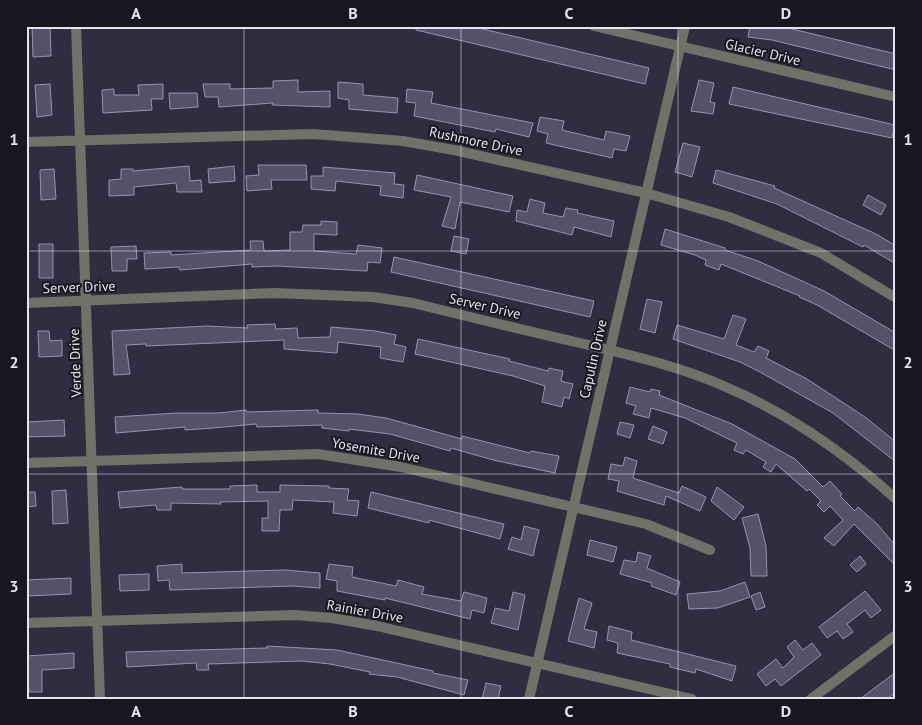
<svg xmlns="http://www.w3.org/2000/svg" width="922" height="725" font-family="'PT Sans',sans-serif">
<rect width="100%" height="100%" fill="#302d41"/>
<path fill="#555268" stroke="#9693ac" d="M32 26H50L51 56 33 57Z
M416 26H470L649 68 645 84 416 30Z
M750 26H771L784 29V27L896 54V70L772 40 748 37Z
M298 80V92L330 91V107L272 105 273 103 219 107 218 97H205L203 84H230V89L273 88V81Z
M699 80 714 83 710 102 715 103 713 114 691 111Z
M338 82 363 84V95L398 98 397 113 349 109V100L338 98Z
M50 84 52 115 37 117 35 85Z
M163 84V99H151L152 110 103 113 102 90 114 89V95H139L138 85Z
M733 87 895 125 892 138 729 104Z
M407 89 433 92 431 103 533 123 529 137 496 129 495 132 414 116 416 103 406 102Z
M169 93H197L198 107 170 109Z
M540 117 564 121 562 130 604 140 606 131 630 136 626 151 614 149 612 158 546 143 548 134 537 131Z
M683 143 700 147 692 177 675 172Z
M258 165H306L307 180H271L272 189 247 191 246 176 259 175Z
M189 166 190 181 201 180 202 192H177L176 183 134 187V195L109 196V180L121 179V169H133V171Z
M234 166 235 181 209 183 208 169Z
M323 167 395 173 394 184 404 185 403 198 380 195 381 186 336 181 335 191 311 189V176H323Z
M54 169 56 199 41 200 40 170Z
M716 170 775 186 774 188 876 234 896 246V264L864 245 863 247 777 204 713 183Z
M417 175 513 196 509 212 460 202 455 229 442 226 451 197 414 190Z
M868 195 886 205 881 215 863 205Z
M530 199 545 203 543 213 563 217 566 208 578 210 577 213 614 221 611 237 574 227 572 235 516 221 517 210 527 212Z
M321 221 337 222V235L314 234V251L356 254 358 245 382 248 380 263 368 262 367 271 277 266 252 267V264L180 270 179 267 145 269 144 253 171 252V255L251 250 250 241H263L264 251 290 250V232H302L303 225H321Z
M665 229 725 248V250L758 261 824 291 896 333V351L817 305 799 297 800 296 721 264 719 270 705 265 706 260 695 255 661 245Z
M454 236 469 239 466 254 451 251Z
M39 244H53V278H39Z
M136 246 137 259H127V271H112L111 247Z
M394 257 594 301 590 317 391 272Z
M647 299 662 302 655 333 640 329Z
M733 315 746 319 736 345 754 352 758 346 769 351 766 358 807 379 865 417 896 442V462L833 413 760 372 740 362 673 339 677 325 724 339Z
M275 324 276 329 297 328 298 338 330 337 331 327 376 331 396 335 394 344 406 347 403 362 380 358 381 347 338 342 337 353 284 349V340L146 346V344L126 345 130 374 114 375 112 331 207 326 248 328 247 325Z
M38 331H49L50 341 62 340V356L39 357Z
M418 339 510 359 509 361 548 371 549 368 563 371 561 381 573 384 569 399 564 397 562 407 542 402 545 386 513 376 415 354Z
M630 387 650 392 651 389 660 391 659 395 732 424 795 459 823 487 830 481 842 494 840 496 855 511 858 507 877 524 896 546V566L854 524 834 546 824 538 843 520 830 506 824 512 817 505 821 501 809 489 807 491 776 464 771 472 763 467 766 462 746 450 743 454 734 450 737 443 685 418 651 408 649 418 633 414 636 406 626 403Z
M246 410 247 412 318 410V413L358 414 386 418 462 439V436L530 453 531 451 559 456 555 473 493 460 451 448 450 451 390 434 349 429V431L322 428V425L257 427 256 424 213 428 185 430V427L116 433 115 417 177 413H219Z
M64 420 65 436 26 437V422Z
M620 422 634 425 630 438 617 434Z
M653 426 667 432 663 444 648 439Z
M625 457 637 461 633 478 679 493 682 486 706 497 700 511 666 496 664 505 617 491 619 481 608 479 611 464 623 466Z
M257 485V492H280V485L329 486V488L349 489 347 500 359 501 357 516 333 513 334 502 293 500 292 510H280L279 531H262V518H268V501L220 502 221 504 171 503V510H157L156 505 120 508 118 492 182 487V489H230V486Z
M717 487 744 507 734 520 711 501Z
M66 490 68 523 53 524 52 491Z
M26 492H35L36 506 26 507Z
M371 492 504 524 500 539 429 520V523L368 508Z
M758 514 766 546 767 576H751L750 548 742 518Z
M524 526 539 530 533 556 508 549 512 537 521 540Z
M590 540 617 547 613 562 587 555Z
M638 552 651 556 647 568 680 582 676 595 651 586 652 583 620 574 624 560 636 562Z
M860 556 866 564 857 572 850 565Z
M182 564V573L285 570 320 573V588L292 586 170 590 169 580 158 581 157 566Z
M329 564 353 567 352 577 396 586 398 580 424 587 422 594 461 601 464 592 487 598 484 613 472 610 470 619 385 598V600L337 591V581L326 579Z
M149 574V590L120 591 119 575Z
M71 578V594L26 596V580Z
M745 582 750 597 718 608 689 609 687 594 720 591Z
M865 591 881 610 871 618 865 610 847 624 853 632 843 639 837 631 827 638 819 627Z
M513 592 525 595 518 630 491 623 495 608 509 611Z
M760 592 765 607 756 610 751 596Z
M579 598 592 603 584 629 597 632 594 648 568 641Z
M609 626 632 632 631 640 736 666 732 681 696 669 695 673 670 667V664L617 653 618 643 607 640Z
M795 640 803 650 812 643 821 655 781 686 775 679 766 686 757 674 776 659 783 668 794 657 787 647Z
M267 646 337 650 433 671V673L468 680 464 695 397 677 369 674 370 672 330 664 302 661 208 664 209 670H197L196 663 127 667 126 652 267 648Z
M74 653V668L42 670V692H29L26 656Z
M896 672V692L887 699H860Z
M486 683 501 686 498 699H482Z"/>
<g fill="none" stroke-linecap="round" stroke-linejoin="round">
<path stroke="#707267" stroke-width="10" d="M76 26 100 699
M594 26 896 97
M26 142 313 134 403 141 454 150 646 193 729 217 821 253 896 298
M26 303 274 293 373 297 413 303C469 317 524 330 580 343 629 355 679 366 726 387 789 414 845 453 896 499
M26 463 318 454 401 467 646 524 710 550
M26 623 294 615 332 618 377 626 692 699
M811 699 896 635"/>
<path stroke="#707267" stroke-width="10" d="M529 699 685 26"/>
</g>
<path fill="none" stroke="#e4e3f0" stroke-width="1" stroke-opacity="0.55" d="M244 26V699M461 26V699M678 26V699M26 251H896M26 474H896"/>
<g text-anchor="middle" stroke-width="4" stroke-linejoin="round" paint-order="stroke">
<g font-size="14" fill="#e4e3f0" stroke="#181720">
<text transform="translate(763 52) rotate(13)" y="5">Glacier Drive</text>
<text transform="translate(476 141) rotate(12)" y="5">Rushmore Drive</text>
<text transform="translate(79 287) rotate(-2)" y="5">Server Drive</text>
<text transform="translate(485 306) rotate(13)" y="5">Server Drive</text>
<text transform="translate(593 359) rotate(-77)" y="5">Capulin Drive</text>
<text transform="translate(75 363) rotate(-92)" y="5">Verde Drive</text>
<text transform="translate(376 450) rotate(10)" y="5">Yosemite Drive</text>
<text transform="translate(365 611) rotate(10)" y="5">Rainier Drive</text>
</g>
</g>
<rect width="922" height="725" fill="none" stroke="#181720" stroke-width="55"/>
<rect x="28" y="28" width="866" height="670" fill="none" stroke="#e4e3f0" stroke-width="2"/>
<g font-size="16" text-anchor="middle" font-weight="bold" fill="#e4e3f0">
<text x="136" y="19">A</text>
<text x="353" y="19">B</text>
<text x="569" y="19">C</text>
<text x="786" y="19">D</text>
<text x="14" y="145">1</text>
<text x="908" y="145">1</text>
<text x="14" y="368">2</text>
<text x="908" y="368">2</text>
<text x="14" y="592">3</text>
<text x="908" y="592">3</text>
<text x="136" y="717">A</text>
<text x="353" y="717">B</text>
<text x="569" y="717">C</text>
<text x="786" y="717">D</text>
</g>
</svg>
